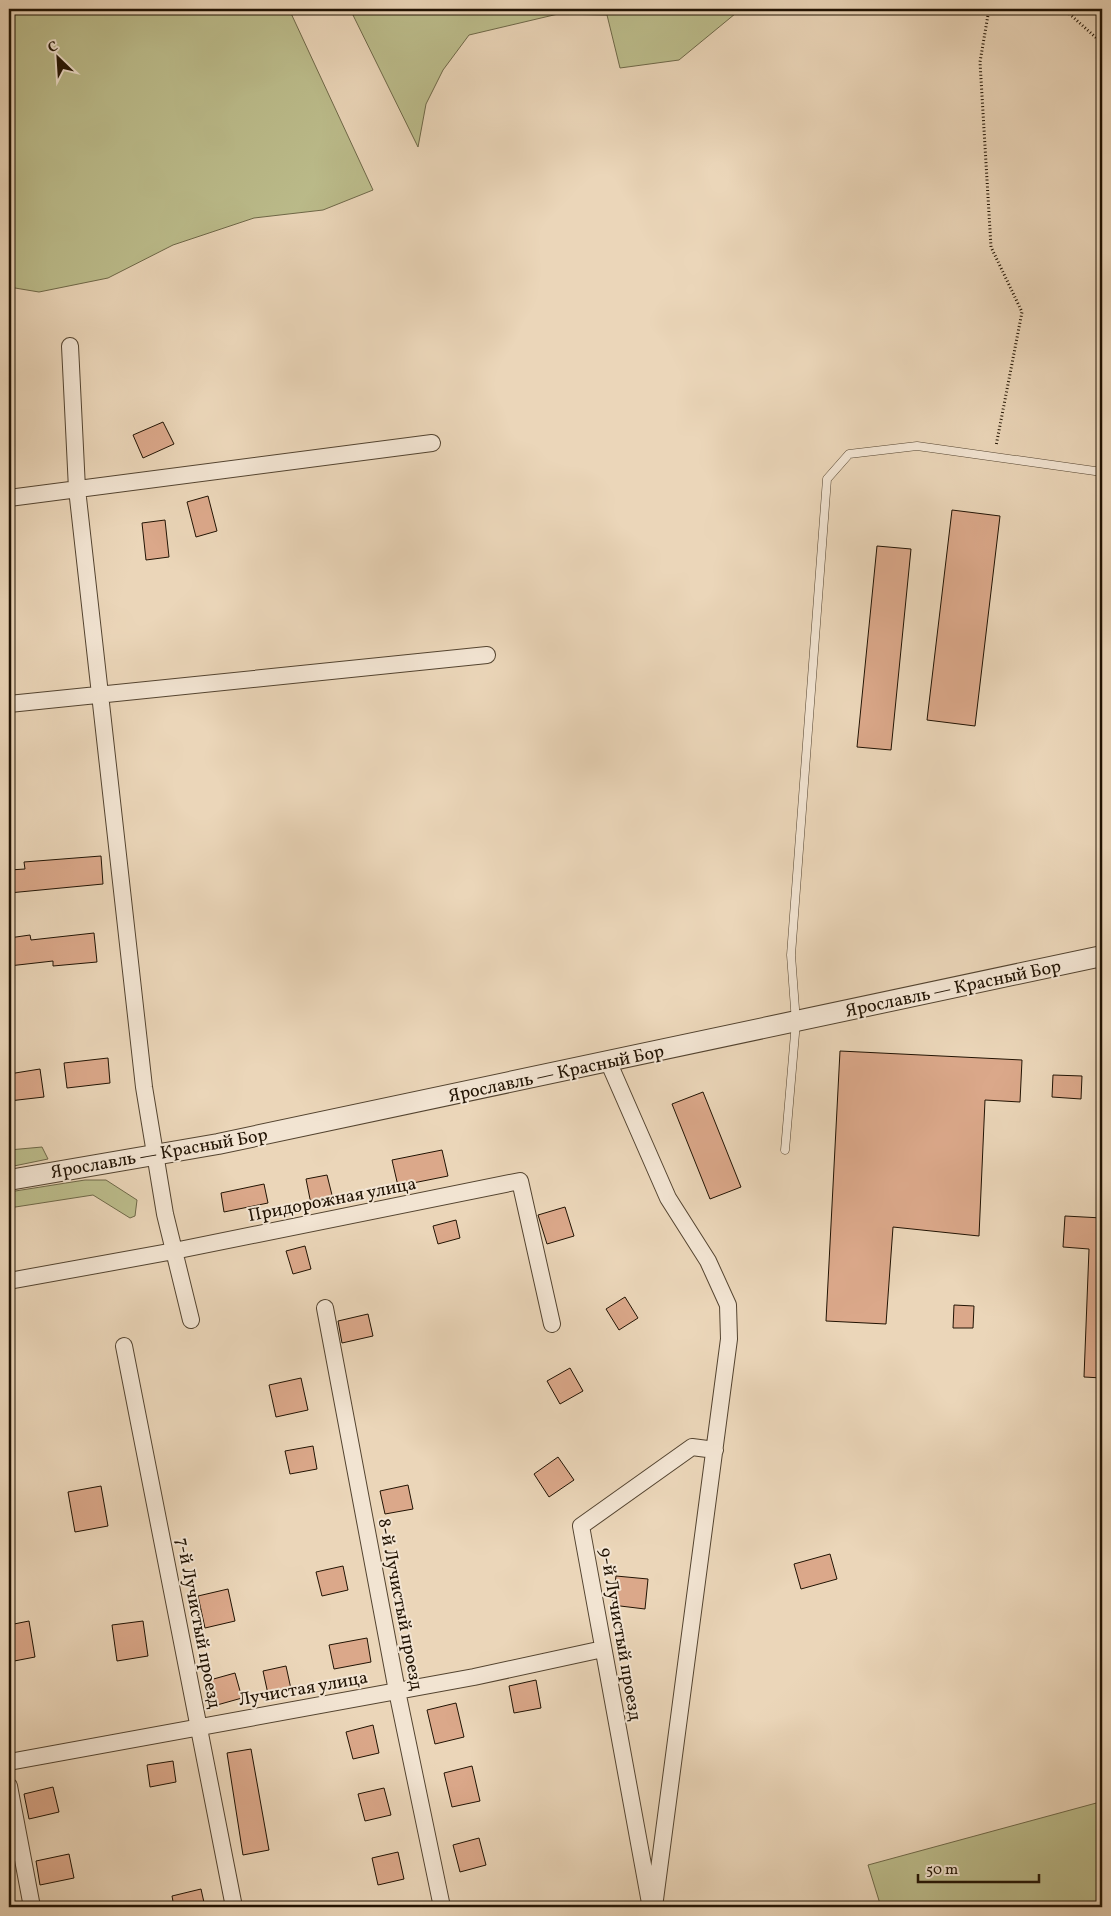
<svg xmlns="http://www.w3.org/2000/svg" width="1111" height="1916" font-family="Vollkorn,serif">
<rect width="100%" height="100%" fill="#ebd6b9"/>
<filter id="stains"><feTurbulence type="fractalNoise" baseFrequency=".004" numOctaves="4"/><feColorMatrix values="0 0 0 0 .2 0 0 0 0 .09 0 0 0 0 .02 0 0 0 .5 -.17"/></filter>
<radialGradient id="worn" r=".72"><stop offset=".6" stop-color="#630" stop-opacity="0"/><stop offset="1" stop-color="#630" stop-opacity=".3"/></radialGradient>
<path fill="#bcbd8c" stroke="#6e6848" d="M9 9H289L373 190 323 210 254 218 173 245 108 278 39 292 9 287Z
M350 9H741L679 60 620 68 607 15 558 14 469 35 443 70 426 104 418 147Z
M42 1147 48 1159 9 1167V1150Z
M85 1180H106L137 1200 135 1216 130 1218 93 1195 9 1208V1192Z
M1100 1802 1102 1804V1907H881L868 1865Z"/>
<path fill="#dba88a" stroke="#211303" d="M163 422 174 444 143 458 133 435Z
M208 496 217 531 196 537 187 502Z
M952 510 1000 516 975 726 927 720Z
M165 520 169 557 146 560 142 523Z
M877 546 911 549 891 750 857 747Z
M101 856 103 884 9 893V870L25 869 24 862Z
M94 933 97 962 53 966V961L9 966V938L30 935 31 940Z
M840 1051 1022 1060 1020 1102 985 1100 979 1236 893 1227 886 1324 826 1321Z
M108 1058 110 1083 67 1088 64 1063Z
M40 1069 44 1097 9 1101V1074Z
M1053 1075 1082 1076 1081 1099 1052 1097Z
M703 1092 741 1187 710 1199 672 1104Z
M442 1150 448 1176 398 1186 392 1160Z
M327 1175 333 1199 311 1204 306 1179Z
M264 1184 268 1203 224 1212 221 1193Z
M565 1207 574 1236 547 1244 538 1215Z
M1065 1216 1102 1218V1378L1084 1377 1089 1249 1063 1247Z
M456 1220 460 1238 438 1244 433 1226Z
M305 1246 311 1269 293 1274 286 1251Z
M625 1297 638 1318 619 1330 606 1309Z
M954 1305 974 1306 973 1328H953Z
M368 1314 373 1336 342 1343 338 1321Z
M570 1368 583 1391 560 1404 547 1381Z
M301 1378 308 1410 276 1417 269 1385Z
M313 1446 317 1469 290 1474 285 1451Z
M558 1457 574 1480 549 1497 534 1474Z
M408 1485 413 1509 385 1514 380 1491Z
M101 1486 108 1526 75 1532 68 1492Z
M830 1554 837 1579 801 1589 794 1564Z
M343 1566 348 1590 322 1596 316 1572Z
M616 1576 648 1579 645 1609 612 1605Z
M228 1589 235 1621 205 1628 198 1596Z
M29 1621 35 1657 9 1662V1625Z
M143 1621 148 1656 117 1661 112 1625Z
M367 1638 371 1662 334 1669 329 1645Z
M286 1666 291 1689 268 1694 263 1671Z
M235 1673 242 1698 217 1705 210 1680Z
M536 1680 541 1708 514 1713 509 1686Z
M456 1703 464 1737 435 1744 427 1710Z
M373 1725 379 1753 353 1759 346 1732Z
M251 1749 269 1850 243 1855 227 1753Z
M173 1761 176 1782 150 1787 147 1765Z
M472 1766 480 1801 452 1807 444 1773Z
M53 1787 59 1812 29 1819 24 1794Z
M384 1788 391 1815 365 1821 358 1794Z
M479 1838 486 1865 460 1872 453 1845Z
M398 1852 404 1879 378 1885 372 1858Z
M69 1854 74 1878 40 1885 36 1861Z
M201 1889 205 1907H174L172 1896Z"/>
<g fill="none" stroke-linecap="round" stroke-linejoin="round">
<defs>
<path id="service" d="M785 1150 796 1022 791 955 827 479 849 454 917 446 1102 472"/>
<path id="minor" d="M70 346 77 489 144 1087 165 1214 191 1320
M9 498 432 443
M9 704 487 655
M608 1061 668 1198 708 1261 728 1305 729 1339 654 1907
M9 1281 174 1251 520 1181 552 1324
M325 1308 397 1691 442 1907
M124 1346 234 1907
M9 1762 474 1677 603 1649
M9 1786 32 1907
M650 1903 581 1526 692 1447 715 1450"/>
<path id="tertiary" d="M9 1180 218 1144 1102 956"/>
</defs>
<use href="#service" stroke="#544430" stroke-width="9"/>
<use href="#minor" stroke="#544430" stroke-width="18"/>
<use href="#tertiary" stroke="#544430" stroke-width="22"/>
<path stroke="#211303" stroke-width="3" stroke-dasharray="1 2.5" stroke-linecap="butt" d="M989 9 980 62 991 247 1022 312 996 446
M1064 9 1102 43"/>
<use href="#service" stroke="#f2e4d2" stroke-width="8"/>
<use href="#minor" stroke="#f2e4d2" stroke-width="16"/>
<use href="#tertiary" stroke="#f2e4d2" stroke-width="20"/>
</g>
<g text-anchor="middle" stroke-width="4" stroke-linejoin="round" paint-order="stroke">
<g font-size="18" fill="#211303" stroke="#f2e4d2">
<text transform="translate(953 988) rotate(-12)" y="6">Ярославль — Красный Бор</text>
<text transform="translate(556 1073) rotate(-12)" y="6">Ярославль — Красный Бор</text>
<text transform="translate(159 1153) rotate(-10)" y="6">Ярославль — Красный Бор</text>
<text transform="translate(332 1199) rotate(-11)" y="6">Придорожная улица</text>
<text transform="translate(401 1604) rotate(79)" y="6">8-й Лучистый проезд</text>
<text transform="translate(199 1623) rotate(79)" y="6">7-й Лучистый проезд</text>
<text transform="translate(621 1634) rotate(80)" y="6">9-й Лучистый проезд</text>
<text transform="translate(303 1688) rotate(-10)" y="6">Лучистая улица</text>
</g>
</g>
<rect width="1111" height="1916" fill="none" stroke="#ebd6b9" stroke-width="30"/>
<rect x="10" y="10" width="1091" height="1896" fill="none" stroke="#211303" stroke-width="2.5"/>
<rect x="15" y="15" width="1081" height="1886" fill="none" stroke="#211303"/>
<g transform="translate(58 58) rotate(335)" stroke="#f2e4d2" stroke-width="4" paint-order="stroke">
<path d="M0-4L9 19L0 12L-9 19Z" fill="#211303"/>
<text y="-8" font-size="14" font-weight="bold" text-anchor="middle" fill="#211303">С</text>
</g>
<path d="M918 1874v8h121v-8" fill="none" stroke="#211303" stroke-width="2.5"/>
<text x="926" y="1874" font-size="15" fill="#211303" stroke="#f2e4d2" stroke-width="4" paint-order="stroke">50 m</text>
<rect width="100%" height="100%" filter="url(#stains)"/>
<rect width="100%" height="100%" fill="url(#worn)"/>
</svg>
